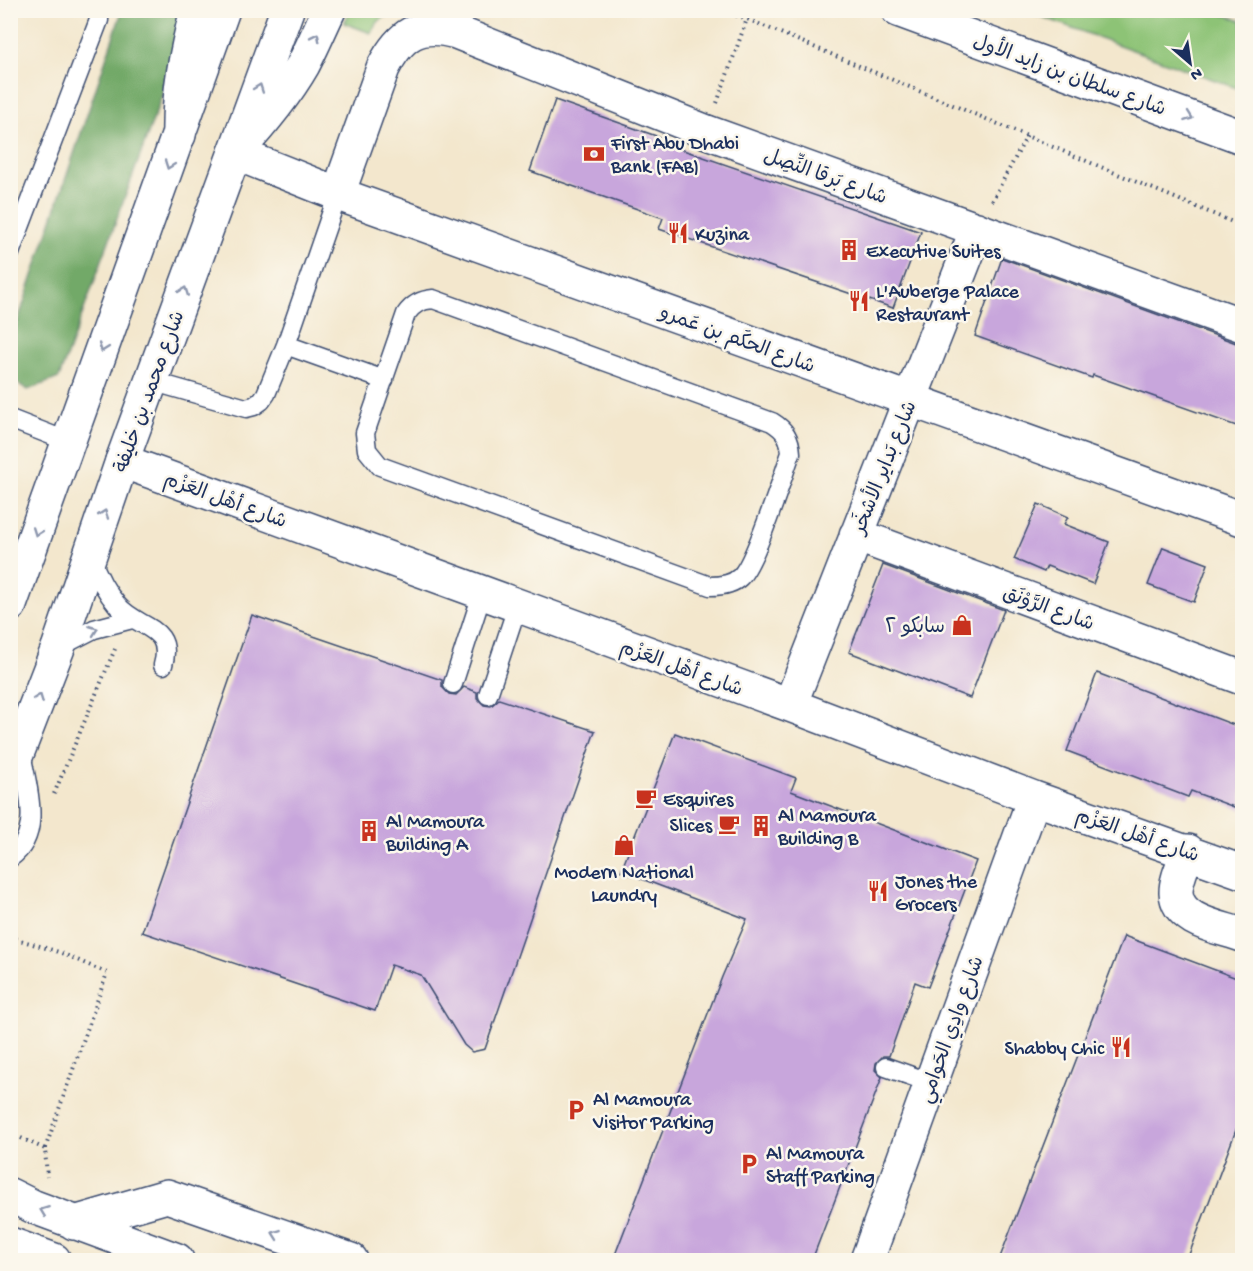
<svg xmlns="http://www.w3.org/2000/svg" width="1253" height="1271" font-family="'Gochi Hand','Playpen Sans Arabic',sans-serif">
<rect width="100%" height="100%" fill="#fbf7ec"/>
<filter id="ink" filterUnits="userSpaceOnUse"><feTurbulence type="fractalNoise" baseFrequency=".0167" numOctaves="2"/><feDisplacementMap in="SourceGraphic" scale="12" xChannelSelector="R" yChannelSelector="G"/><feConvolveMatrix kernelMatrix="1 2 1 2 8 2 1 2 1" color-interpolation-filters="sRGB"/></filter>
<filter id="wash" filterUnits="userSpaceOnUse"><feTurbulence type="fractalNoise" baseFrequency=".008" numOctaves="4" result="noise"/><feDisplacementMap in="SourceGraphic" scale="24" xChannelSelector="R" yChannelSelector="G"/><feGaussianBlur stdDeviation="1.35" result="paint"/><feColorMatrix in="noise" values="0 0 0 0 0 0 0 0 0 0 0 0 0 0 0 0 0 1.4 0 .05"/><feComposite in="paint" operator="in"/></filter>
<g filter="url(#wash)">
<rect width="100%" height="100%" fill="#f3e7cd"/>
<path fill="#8dc376" stroke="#54796a" stroke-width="1.5" d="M350 11V10L396 11C384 15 377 21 371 33L344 23Z
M1026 11H1214L1242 21V90Z"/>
<path fill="#72a967" stroke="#466c62" stroke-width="1.5" d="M122 11H186L179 49 59 378 28 390 11 379V341Z"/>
<g id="blocks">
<path fill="#c8a6dc" d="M555 100 659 137 657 141 921 232 893 308 659 229 663 218 530 171Z
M1002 258 1236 343H1242V428L1093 375 1092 378 975 336Z
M1038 504 1068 517 1064 524 1109 542 1093 584 1047 566 1044 572 1014 559Z
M1163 547 1208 564 1194 602 1148 585Z
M883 565 1004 610 970 698 849 652Z
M252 615 442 680V687L449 694 456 695 464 687 477 692V698L484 705 491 706 499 699 595 731 485 1049 472 1052 464 1045 421 975 391 965 375 1011 142 932Z
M1097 673 1242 728V810L1191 791 1188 797 1067 751Z
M675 733 796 778 791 791 976 861 928 987 915 982 889 1056H883L876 1063 875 1070 882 1077 812 1260H613L722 977 747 919 621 871Z
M1124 936 1242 980V1114L1187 1260H999Z"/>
</g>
</g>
<g filter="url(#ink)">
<use href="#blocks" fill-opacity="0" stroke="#3b4b6f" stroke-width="1.5"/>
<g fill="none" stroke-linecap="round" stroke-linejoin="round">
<defs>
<path id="service" d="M10 253 99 20V10
M433 299 772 422C785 430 790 438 791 453 782 478 755 564 740 577 732 585 720 586 710 586L380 466 367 450 365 433 406 314C413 304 421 300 433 299Z
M286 345 384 380
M151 381 246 408 254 406 261 401 266 394 286 345 338 194
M10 419 69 442
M91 557C97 575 105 591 118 606 138 629 174 626 163 665
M59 647 94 629 132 619
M453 684 482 594
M488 695 517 607
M10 858C44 834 27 787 21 753
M886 1067 931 1083"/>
<path id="minor" d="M235 153 338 194 1242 519
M338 194 383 68C400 35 418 21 456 32L707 132 1242 325
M122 461 790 705 1034 798 1242 872
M856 535 1242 678
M790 705 977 229
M1188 851C1184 864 1176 878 1176 892 1177 922 1220 927 1242 935
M10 1195 34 1207 177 1260
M74 1223 167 1196 351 1260
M10 1244 54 1260
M867 1260 1034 798"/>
<path id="secondary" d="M10 605 223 10
M10 772 58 648 122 461 287 10"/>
<path id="primary" d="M898 10 1242 137
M179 135C178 91 186 52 197 10
M235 153C260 126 284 98 303 65 312 48 320 29 329 10"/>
</defs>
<use href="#service" stroke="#3b4b6f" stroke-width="21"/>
<use href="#minor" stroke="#3b4b6f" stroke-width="36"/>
<use href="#secondary" stroke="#3b4b6f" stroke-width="36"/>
<use href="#primary" stroke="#3b4b6f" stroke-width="36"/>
<path stroke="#3b4b6f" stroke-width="4" stroke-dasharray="1.5 4.5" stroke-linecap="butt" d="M719 10 747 19 1242 226
M717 103 747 19
M992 201 1027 136
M54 794 115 649
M10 897 17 881
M10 937 59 952 107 973 45 1149 47 1177
M10 1133 45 1149"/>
<use href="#service" stroke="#fff" stroke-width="18"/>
<use href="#minor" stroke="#fff" stroke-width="33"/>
<use href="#secondary" stroke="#fff" stroke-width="33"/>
<use href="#primary" stroke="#fff" stroke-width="33"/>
</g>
<defs><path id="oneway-chevron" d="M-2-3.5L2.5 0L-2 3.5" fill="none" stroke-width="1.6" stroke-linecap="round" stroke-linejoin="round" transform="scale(1.5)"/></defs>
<g stroke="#8d97ae">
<use href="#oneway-chevron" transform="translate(316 37) rotate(-64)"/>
<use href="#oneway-chevron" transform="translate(259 88) rotate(-70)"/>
<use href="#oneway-chevron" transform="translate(1189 117) rotate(20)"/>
<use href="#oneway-chevron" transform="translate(169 165) rotate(110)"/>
<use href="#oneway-chevron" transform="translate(184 291) rotate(-70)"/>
<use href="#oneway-chevron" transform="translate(103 348) rotate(110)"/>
<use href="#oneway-chevron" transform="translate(104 514) rotate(-71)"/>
<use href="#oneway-chevron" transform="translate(37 532) rotate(110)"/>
<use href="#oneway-chevron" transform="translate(94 630) rotate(-20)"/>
<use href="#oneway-chevron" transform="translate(39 698) rotate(-69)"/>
<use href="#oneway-chevron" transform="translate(44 1211) rotate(-159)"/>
<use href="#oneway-chevron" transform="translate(276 1234) rotate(-160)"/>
</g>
</g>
<defs>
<symbol id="bank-bare" viewBox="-9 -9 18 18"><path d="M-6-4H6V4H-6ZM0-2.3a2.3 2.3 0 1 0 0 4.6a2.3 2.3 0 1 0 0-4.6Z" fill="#c8321e" stroke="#fbf7ec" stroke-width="2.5" paint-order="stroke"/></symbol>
<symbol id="restaurant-bare" viewBox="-9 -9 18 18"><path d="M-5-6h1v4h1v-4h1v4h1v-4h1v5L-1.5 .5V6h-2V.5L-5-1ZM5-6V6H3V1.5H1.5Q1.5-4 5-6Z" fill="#c8321e" stroke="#fbf7ec" stroke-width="2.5" paint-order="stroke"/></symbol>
<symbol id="building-bare" viewBox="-9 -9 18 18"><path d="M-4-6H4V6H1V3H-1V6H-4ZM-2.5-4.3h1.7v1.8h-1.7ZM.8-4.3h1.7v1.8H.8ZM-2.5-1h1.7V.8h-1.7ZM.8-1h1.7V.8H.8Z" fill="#c8321e" stroke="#fbf7ec" stroke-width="2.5" paint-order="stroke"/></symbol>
<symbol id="shop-bare" viewBox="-9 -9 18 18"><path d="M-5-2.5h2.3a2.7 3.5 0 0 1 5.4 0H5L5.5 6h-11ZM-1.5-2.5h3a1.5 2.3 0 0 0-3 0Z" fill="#c8321e" stroke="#fbf7ec" stroke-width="2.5" paint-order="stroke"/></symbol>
<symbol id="cafe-bare" viewBox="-9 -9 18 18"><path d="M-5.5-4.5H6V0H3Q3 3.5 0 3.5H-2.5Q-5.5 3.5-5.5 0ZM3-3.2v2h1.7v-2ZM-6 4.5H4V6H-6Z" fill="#c8321e" stroke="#fbf7ec" stroke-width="2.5" paint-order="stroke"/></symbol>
<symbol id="parking-bare" viewBox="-9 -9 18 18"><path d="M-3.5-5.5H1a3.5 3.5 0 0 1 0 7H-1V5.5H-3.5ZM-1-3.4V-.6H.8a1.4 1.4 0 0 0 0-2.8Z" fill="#c8321e" stroke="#fbf7ec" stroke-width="2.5" paint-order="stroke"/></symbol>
</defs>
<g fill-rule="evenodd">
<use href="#bank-bare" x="579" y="139" width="30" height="30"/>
<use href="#restaurant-bare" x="663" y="218" width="30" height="30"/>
<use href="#building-bare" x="834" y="235" width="30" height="30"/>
<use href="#restaurant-bare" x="844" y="286" width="30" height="30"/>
<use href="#shop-bare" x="947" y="610" width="30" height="30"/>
<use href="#cafe-bare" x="631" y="783" width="30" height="30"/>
<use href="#cafe-bare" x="714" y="809" width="30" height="30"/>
<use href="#building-bare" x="746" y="811" width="30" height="30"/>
<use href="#building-bare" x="354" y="816" width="30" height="30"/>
<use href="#shop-bare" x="609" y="830" width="30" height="30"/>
<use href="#restaurant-bare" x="863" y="876" width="30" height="30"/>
<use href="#restaurant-bare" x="1106" y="1032" width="30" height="30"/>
<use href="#parking-bare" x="561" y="1095" width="30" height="30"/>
<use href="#parking-bare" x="734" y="1149" width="30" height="30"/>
</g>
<g text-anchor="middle" stroke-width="5" stroke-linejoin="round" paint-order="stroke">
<g font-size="20" fill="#1b2f5e" stroke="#fbf7ec">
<text transform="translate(1070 74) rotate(20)" y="7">شارع سلطان بن زايد الأول</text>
<text transform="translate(826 175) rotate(20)" y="7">شارع بَرقا النِّصِل</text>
<text transform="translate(738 338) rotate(20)" y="7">شارع الحكَم بن عَمرو</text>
<text transform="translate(148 391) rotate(-70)" y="7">شارع محمد بن خليفة</text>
<text transform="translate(883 467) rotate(-68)" y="7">شارع بَداير الأشخَر</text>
<text transform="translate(226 499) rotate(20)" y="7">شارع أهْل العَزْم</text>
<text transform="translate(1049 607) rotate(20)" y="7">شارع الرَّوْنَق</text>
<text transform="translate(682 667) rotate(20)" y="7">شارع أهْل العَزْم</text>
<text transform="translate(1138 834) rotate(19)" y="7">شارع أهْل العَزْم</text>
<text transform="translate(950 1029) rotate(-70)" y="7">شارع وادِي الحَوامي</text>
</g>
<g font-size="20" fill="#1b2f5e" stroke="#fbf7ec" text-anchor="start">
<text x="611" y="149">First Abu Dhabi<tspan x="611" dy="23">Bank (FAB)</tspan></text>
<text x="695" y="240">Kuzina</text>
<text x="866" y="257">Executive Suites</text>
<text x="876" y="297">L'Auberge Palace<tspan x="876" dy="23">Restaurant</tspan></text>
<text x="945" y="632" text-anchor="end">سابكو ٢</text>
<text x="663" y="805">Esquires</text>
<text x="778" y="821">Al Mamoura<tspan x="778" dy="23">Building B</tspan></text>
<text x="386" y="827">Al Mamoura<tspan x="386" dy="23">Building A</tspan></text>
<text x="712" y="831" text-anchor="end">Slices</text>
<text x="624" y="878" text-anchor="middle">Modern National<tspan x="624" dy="23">Laundry</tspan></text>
<text x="895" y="887">Jones the<tspan x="895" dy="23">Grocers</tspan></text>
<text x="1104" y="1054" text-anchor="end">Shabby Chic</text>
<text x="593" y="1105">Al Mamoura<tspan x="593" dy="23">Visitor Parking</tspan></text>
<text x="766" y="1159">Al Mamoura<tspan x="766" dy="23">Staff Parking</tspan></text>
</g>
</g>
<rect width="1253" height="1271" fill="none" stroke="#fbf7ec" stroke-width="36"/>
<g transform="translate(1190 63) rotate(151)" stroke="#fbf7ec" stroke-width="4.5" paint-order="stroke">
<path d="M0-4.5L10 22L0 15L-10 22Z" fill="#1b2f5e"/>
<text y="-9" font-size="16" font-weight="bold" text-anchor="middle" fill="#1b2f5e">N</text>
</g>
</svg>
